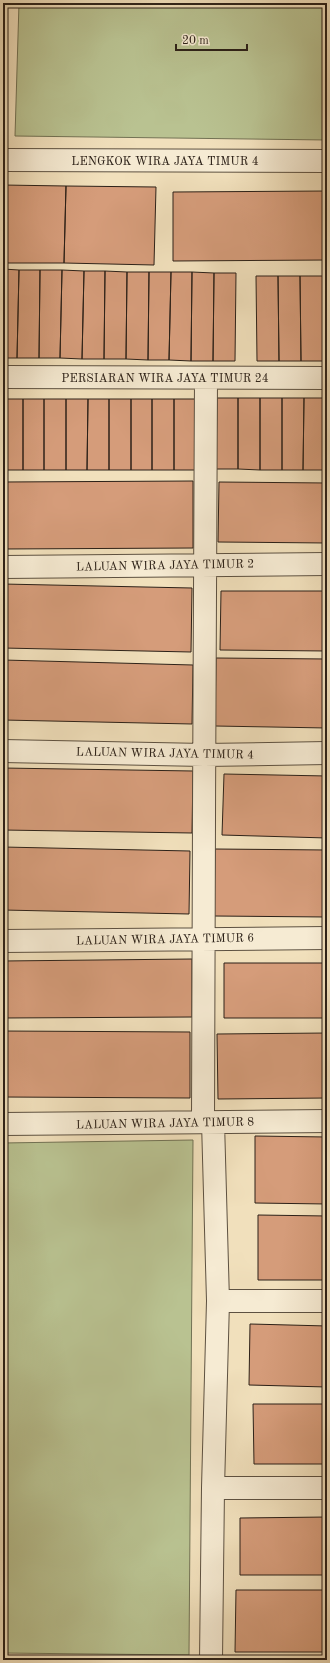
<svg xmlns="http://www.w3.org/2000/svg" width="330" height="1663" font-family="'Old Standard TT',serif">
<rect width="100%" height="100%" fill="#f1e0bc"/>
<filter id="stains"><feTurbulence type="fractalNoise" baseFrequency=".005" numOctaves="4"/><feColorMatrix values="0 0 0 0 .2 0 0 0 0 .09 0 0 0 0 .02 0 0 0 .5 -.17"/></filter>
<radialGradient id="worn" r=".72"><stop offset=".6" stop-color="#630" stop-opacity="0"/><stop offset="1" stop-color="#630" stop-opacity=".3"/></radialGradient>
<path fill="#b9c291" stroke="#727254" d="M19 3H327V140L15 136Z
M193 1140 189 1655 3 1653V1143Z"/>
<path fill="#d59c7a" stroke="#2c2118" d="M3 185 66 186 64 263H3Z
M66 186 156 187 154 265 64 263Z
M327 191V260L173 261V192Z
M3 269 19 270 17 358H3Z
M19 270H40L39 358H17Z
M40 270H62L60 358H39Z
M62 270 84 271 82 359 60 358Z
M84 271H105L104 359H82Z
M105 271 127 272 126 359H104Z
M127 272H149L148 360 126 359Z
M149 272H171L169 360H148Z
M171 272H192L191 361 169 360Z
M192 272 214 273 213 361H191Z
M214 273H236L235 361H213Z
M256 276H278L279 361H257Z
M278 276H300L301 361H279Z
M300 276H323V361H301Z
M323 276H327V361H323Z
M217 398H238V469H216Z
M238 398H260V470L238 469Z
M260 398H282V470H260Z
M282 398H304L303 470H282Z
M304 398H326L325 470H303Z
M326 398H327V470H325Z
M3 399H23V470H3Z
M23 399H44V470H23Z
M44 399H66V470H44Z
M66 399H88L87 470H66Z
M88 399H109V470H87Z
M109 399H131V470H109Z
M131 399H152V470H131Z
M152 399H174V470H152Z
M174 399H195V470H174Z
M193 481V548L3 549V482Z
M219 482 327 483V543L218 542Z
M3 584 192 588 191 652 3 648Z
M221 591H327V651L220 650Z
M216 658 327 659V728L215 726Z
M3 660 193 665 192 724 3 720Z
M3 768 193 771 192 833 3 830Z
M224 774 327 776V838L222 835Z
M3 847 190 851 189 914 3 910Z
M215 849 327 850V917L214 916Z
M192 959V1017L3 1018V961Z
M224 963H327V1018H224Z
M3 1031 190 1032V1098L3 1097Z
M327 1033V1098L218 1099 217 1034Z
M255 1136 327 1137V1204L255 1203Z
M258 1215 327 1216V1280H258Z
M250 1324 327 1326V1387L249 1385Z
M253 1404H327V1464H254Z
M327 1517V1575H240V1518Z
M236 1590H327V1652H235Z"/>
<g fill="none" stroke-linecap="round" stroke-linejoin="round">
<defs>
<path id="minor" d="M3 160 327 161
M3 377 327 378
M3 567 327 564
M3 751 204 755 327 753
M3 941 327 938
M203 1122C205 874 203 626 206 378
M3 1124 327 1121
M218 1301H327
M213 1488H327
M211 1660 213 1488 218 1301 213 1122"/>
</defs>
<use href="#minor" stroke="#5d5141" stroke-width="24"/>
<use href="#minor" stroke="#f6ebd3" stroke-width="22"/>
</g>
<g text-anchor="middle" stroke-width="3" stroke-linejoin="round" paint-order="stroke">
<g font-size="12" fill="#2c2118" stroke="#f6ebd3">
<text x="165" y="165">LENGKOK WIRA JAYA TIMUR 4</text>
<text x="165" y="382">PERSIARAN WIRA JAYA TIMUR 24</text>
<text transform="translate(165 565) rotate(-1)" y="4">LALUAN WIRA JAYA TIMUR 2</text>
<text transform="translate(165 753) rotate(1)" y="4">LALUAN WIRA JAYA TIMUR 4</text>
<text transform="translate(165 939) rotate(-1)" y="4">LALUAN WIRA JAYA TIMUR 6</text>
<text transform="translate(165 1123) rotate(-1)" y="4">LALUAN WIRA JAYA TIMUR 8</text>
</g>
</g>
<rect width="330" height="1663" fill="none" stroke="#f1e0bc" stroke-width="16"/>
<rect x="4" y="4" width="322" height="1655" fill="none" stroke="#2c2118" stroke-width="2"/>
<rect x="8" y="8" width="314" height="1647" fill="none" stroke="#2c2118"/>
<path d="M176 44v6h71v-6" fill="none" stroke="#2c2118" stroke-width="2"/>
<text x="182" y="44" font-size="12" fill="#2c2118" stroke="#f6ebd3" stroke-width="3" paint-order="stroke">20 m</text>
<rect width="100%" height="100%" filter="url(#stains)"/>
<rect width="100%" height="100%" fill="url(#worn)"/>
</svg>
